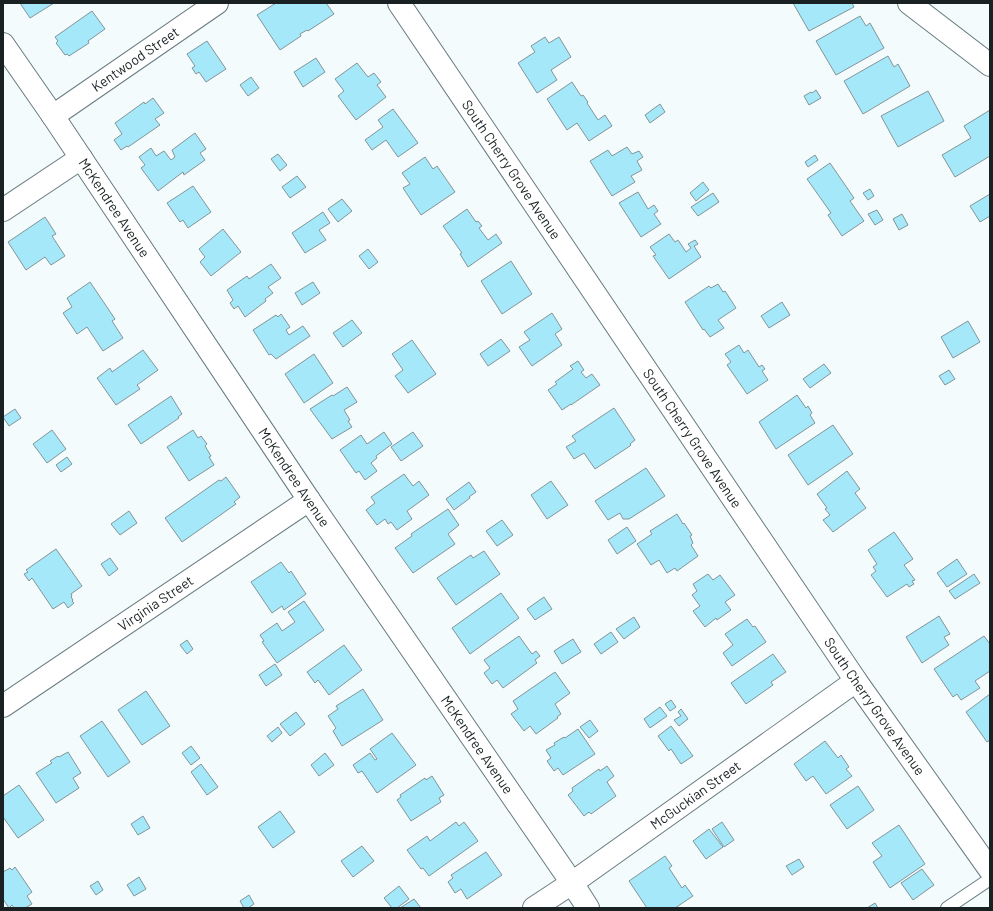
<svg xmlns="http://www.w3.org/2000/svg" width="993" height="911" font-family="Barlow,sans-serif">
<rect width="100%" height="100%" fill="#f3fbfd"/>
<path fill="#a5e8f9" stroke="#829599" d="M20 3H54L30 18Z
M276 3H326L334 14 308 31 307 30 300 34 301 36 280 50 257 15Z
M793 3H852L854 7 809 31Z
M92 11 105 29 88 41 89 43 69 56 67 54 65 55 56 43 58 41 55 37Z
M860 16 866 26 870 23 884 48 836 75 816 41Z
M545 37 549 43 559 37 571 57 551 70 557 80 537 93 518 63 535 52 531 46Z
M207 41 226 69 206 82 199 72 196 74 192 68 195 66 187 54Z
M888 56 894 67 898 64 910 86 863 114 844 81Z
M316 58 325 72 303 87 294 72Z
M357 63 368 77 374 73 381 82 377 85 386 97 356 120 338 96 344 91 335 79Z
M251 77 259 88 248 96 240 85Z
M572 82 581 96 583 95 588 102 587 103 598 120 605 115 612 126 589 141 577 123 567 130 547 99Z
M816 90 821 98 809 105 804 96 811 92 812 93Z
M928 91 944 121 898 147 881 116Z
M153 98 164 113 155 119 160 125 128 147 127 146 121 150 114 140 122 134 115 123 144 102 145 104Z
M660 104 665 112 650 123 645 115Z
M393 109 418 143 398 157 386 140 372 150 365 140 383 127 378 120Z
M990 110V156L955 177 942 155 971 138 964 126Z
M195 133 206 149 200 153 205 160 184 175 183 172 158 191 141 168 145 165 139 157 151 148 156 156 164 151 171 160 175 157 172 150Z
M627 147 632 154 639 151 643 157 637 161 642 170 631 176 635 182 612 196 590 161 608 150 612 156Z
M278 154 287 165 280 171 271 159Z
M815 155 818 160 808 167 805 162Z
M425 157 433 169 437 166 455 192 421 215 403 188 410 184 402 173Z
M830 163 854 198 850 201 864 221 842 236 828 215 831 213 807 179Z
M297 176 306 187 290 198 282 187Z
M703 182 709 190 696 201 690 193Z
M193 186 211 212 188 228 183 220 180 222 167 203Z
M870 189 874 196 868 200 863 193Z
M638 192 648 209 654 205 658 211 654 214 661 224 641 237 619 203Z
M713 193 719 202 698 216 691 207Z
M990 194V216L980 222 970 206Z
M342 199 352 211 338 222 328 209Z
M467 209 476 222 478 221 482 226 479 228 488 240 496 234 502 243 468 267 460 254 462 253 443 226Z
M877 210 883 220 875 225 868 214Z
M323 212 330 223 319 230 326 240 305 253 292 233Z
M902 214 908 225 899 230 893 219Z
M45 217 56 234 52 236 65 256 51 265 45 257 26 270 8 242Z
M223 229 241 252 211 276 200 262 205 257 199 249Z
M669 234 675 242 678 240 686 252 691 248 688 244 695 240 698 244 694 246 701 257 669 279 653 256 656 255 650 247Z
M368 249 378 262 369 269 359 256Z
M511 261 532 294 502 314 481 281Z
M271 264 281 278 268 287 273 293 265 299 266 301 245 317 238 306 234 309 230 303 233 300 227 290 247 276 249 279Z
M90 282 115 319 112 321 123 338 103 351 87 327 77 334 63 313 72 307 67 298Z
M313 282 320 293 302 305 295 293Z
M718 284 723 292 725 291 736 308 718 320 724 328 710 337 704 329 703 330 685 302 709 286 711 288Z
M782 302 790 315 769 328 761 316Z
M552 313 562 329 555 334 562 345 532 366 519 347 530 340 524 332Z
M281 314 290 327 286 330 289 335 303 326 310 336 276 359 271 354 269 355 253 330 276 315 278 317Z
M352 320 362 333 343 347 333 333Z
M968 321 980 342 953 358 941 337Z
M501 339 510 351 488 366 480 354Z
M412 340 436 374 408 393 395 376 403 370 392 354Z
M739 345 744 353 748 350 759 367 762 365 765 369 762 371 768 380 747 394 727 365 731 362 725 354Z
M143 350 158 370 137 385 140 389 116 405 97 378 110 368 112 372Z
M314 354 333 383 304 403 285 374Z
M578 361 584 370 581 372 586 378 592 374 600 385 571 405V404L562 410 548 390 557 384 555 382 573 369 570 366Z
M824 364 831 373 810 388 803 379Z
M949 370 955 379 945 385 939 376Z
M347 387 357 402 344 410 350 420 348 421 352 427 332 439 310 409 332 395 333 396Z
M797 395 806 408 808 406 812 413 810 415 815 423 776 449 759 422Z
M171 396 182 414 178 417 179 418 141 444 128 425Z
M614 408 635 440 630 444 631 445 630 446 595 469 584 453 574 459 566 447 576 441 572 436Z
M15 409 21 418 9 426 3 417Z
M833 425 853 454 808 485 788 455Z
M52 430 66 449 47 463 33 444Z
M193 430 198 438 201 436 207 444 205 446 211 456 209 457 214 465 189 481 167 447Z
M384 432 392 444 376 456 377 458 371 463 377 471 365 480 359 471 356 473 340 450 361 435 367 444Z
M413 432 423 446 401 461 391 447Z
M67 457 72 464 61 472 56 465Z
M646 468 665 496 629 519H623L620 513 608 520 595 501Z
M847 471 860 489 855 493 866 508 833 532 823 520 830 515 825 509 827 508 817 494Z
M404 474 413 486 419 481 429 495 407 511 412 519 397 530 391 522 388 524 385 519 377 525 366 510 375 503 371 497Z
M226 477 240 497 234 502 236 504 182 542 165 518 219 480 221 481Z
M551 481 568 505 547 519 531 495Z
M469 482 476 492 469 497 470 498 454 510 446 499Z
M448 509 459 525 448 534 455 544 413 573 395 548 412 536 411 534Z
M129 511 137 523 120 535 111 524Z
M677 514 683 524 684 523 692 535 690 536 693 543 691 545 698 556 677 571 675 568 667 573 659 560 651 565 637 544 652 534 650 531Z
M502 520 513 535 497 546 486 531Z
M627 527 636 541 617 554 608 540Z
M894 532 913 559 904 565 915 580 912 581 914 584 909 587 907 584 887 597 871 575 876 571 873 567 877 564 868 550Z
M56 549 82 586 71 594 72 596 71 597 73 600 72 601 74 603 68 608 64 602 53 609 32 578 29 581 24 574 28 572 26 570Z
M484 551 500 574 456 605 437 578 471 555 473 558Z
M110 558 118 569 109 576 101 564Z
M957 559 967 574 947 587 937 573Z
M281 562 289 573 291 571 306 594 284 610 282 606 272 613 251 582Z
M708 574 713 580 720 575 735 595 725 602 731 610 717 620 716 618 705 627 693 611 700 606 692 595 697 591 693 584Z
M974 574 980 583 955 599 949 591Z
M501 593 519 618 470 654 452 628Z
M544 597 552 609 535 620 527 609Z
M304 601 324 630 277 663 262 642 264 641 260 635 277 623 282 631 295 622 288 612Z
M939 616 950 634 944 637 949 645 922 663 906 637Z
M634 617 640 627 624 639 616 629Z
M747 619 753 627 755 626 766 642 732 666 723 653 733 645 725 634Z
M611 632 618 642 601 654 594 644Z
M519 636 532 654 536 651 540 656 535 660 537 663 503 688 497 680 492 684 484 673 490 668 484 660Z
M984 636 990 644V671L975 681 980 688 961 700 957 694 953 697 934 669Z
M573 639 581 652 562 664 554 651Z
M187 640 193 649 187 654 180 645Z
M344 645 362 670 329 695 318 680 315 683 307 672Z
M773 654 786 672 771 682 773 685 746 704 731 683Z
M275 664 282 675 266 686 259 675Z
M555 672 570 693 555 704 561 714 557 717 558 718 536 734 530 726 524 731 511 714 518 709 513 701Z
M363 689 383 720 342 746 333 731 336 728 328 716 338 709 336 706Z
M146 691 170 726 142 745 118 710Z
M990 694V740L987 742 966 712Z
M671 700 676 707 670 711 665 704Z
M660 707 667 716 650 728 644 719Z
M681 709 688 719 679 726 674 720 681 716 678 712Z
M296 712 305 724 290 736 280 724Z
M590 720 598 731 589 738 580 727Z
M102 721 130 762 108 777 80 736Z
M671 726 693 756 681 764 671 749 669 751 658 736Z
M278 727 282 733 272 742 267 736Z
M578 729 595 754 563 775 558 768 554 771 552 768 547 761 551 758 546 750 555 745 554 743 564 737 565 738Z
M392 733 416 765 377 793 362 771 358 773 353 765 370 753 375 760 377 759 370 749Z
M825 741 838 758 841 755 849 767 846 769 852 776 826 794 813 776 806 781 794 764Z
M191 746 200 758 191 765 182 753Z
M68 752 81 773 73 778 79 788 56 803 36 773 52 763 50 761 58 756 59 757Z
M325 753 334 765 319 776 311 765Z
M201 764 218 787 207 795 191 772Z
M607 766 614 776 607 782 616 796 591 814 589 812 584 816 568 795 573 791 572 788 599 769 600 771Z
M432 776 444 795 439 798 441 802 411 821 397 800 401 797 400 795 425 778 426 780Z
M19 785 44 820 18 838 3 817V796Z
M858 786 874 810 847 829 830 805Z
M280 811 295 832 273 848 258 827Z
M143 816 150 828 138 835 131 824Z
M456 822 459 826 464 822 478 841 429 876 423 868 421 869 407 850 427 836 430 841Z
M722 822 734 840 724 847 712 829Z
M899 825 925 864 890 888 873 862 882 856 872 843Z
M709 829 723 847 706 859 693 841Z
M362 846 374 861 353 877 341 861Z
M486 852 502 875 467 899 461 889 455 893 448 882 453 878 451 875Z
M665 856 672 866 669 868 682 888 685 885 693 896 675 908H647L629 881Z
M799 859 804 867 792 875 786 866Z
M15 867 32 892 27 896 32 904 25 908H14L12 905 9 908 3 899V872L10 868 12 870Z
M922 869 934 885 913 900 901 883Z
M139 877 146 889 134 896 127 885Z
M98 881 103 890 96 895 90 886Z
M399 886 409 899 397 908H392L384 898Z
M249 895 254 904 248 908H244L240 901Z
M414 899 421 908H400Z
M875 903 878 908H867Z"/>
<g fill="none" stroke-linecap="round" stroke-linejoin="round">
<defs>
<path id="service" d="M947 908 990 879"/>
<g id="minor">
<path id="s1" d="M399 3 856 681 990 870"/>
<path d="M909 3 990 65"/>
<path id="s2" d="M3 44 53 116 309 500 572 883 588 908"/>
<path id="s3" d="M53 116 217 3"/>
<path d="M3 210 81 158"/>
<path id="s4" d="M3 706 309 500"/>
<path id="s5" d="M534 908 572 883 856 681"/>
</g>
</defs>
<use href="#service" stroke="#697b80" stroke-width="14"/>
<use href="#minor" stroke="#697b80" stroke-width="24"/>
<use href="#service" stroke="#fff" stroke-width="12"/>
<use href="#minor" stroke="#fff" stroke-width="22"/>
</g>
<g text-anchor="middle" stroke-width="3" stroke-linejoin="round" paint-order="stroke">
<g font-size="14" fill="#1a2123" stroke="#f3fbfd">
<text dy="5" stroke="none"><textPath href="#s3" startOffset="100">Kentwood Street</textPath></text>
<text dy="5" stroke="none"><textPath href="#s1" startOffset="201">South Cherry Grove Avenue</textPath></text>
<text dy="5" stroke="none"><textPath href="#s2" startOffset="198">McKendree Avenue</textPath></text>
<text dy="5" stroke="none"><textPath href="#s1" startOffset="525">South Cherry Grove Avenue</textPath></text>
<text dy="5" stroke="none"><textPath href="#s2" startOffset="522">McKendree Avenue</textPath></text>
<text dy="5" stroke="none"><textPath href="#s4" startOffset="184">Virginia Street</textPath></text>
<text dy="5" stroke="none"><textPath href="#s1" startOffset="849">South Cherry Grove Avenue</textPath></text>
<text dy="5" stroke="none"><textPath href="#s2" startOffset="846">McKendree Avenue</textPath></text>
<text dy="5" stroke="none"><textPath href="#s5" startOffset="197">McGuckian Street</textPath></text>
</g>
</g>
<rect width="993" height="911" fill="none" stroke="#1a2123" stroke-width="8"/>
</svg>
